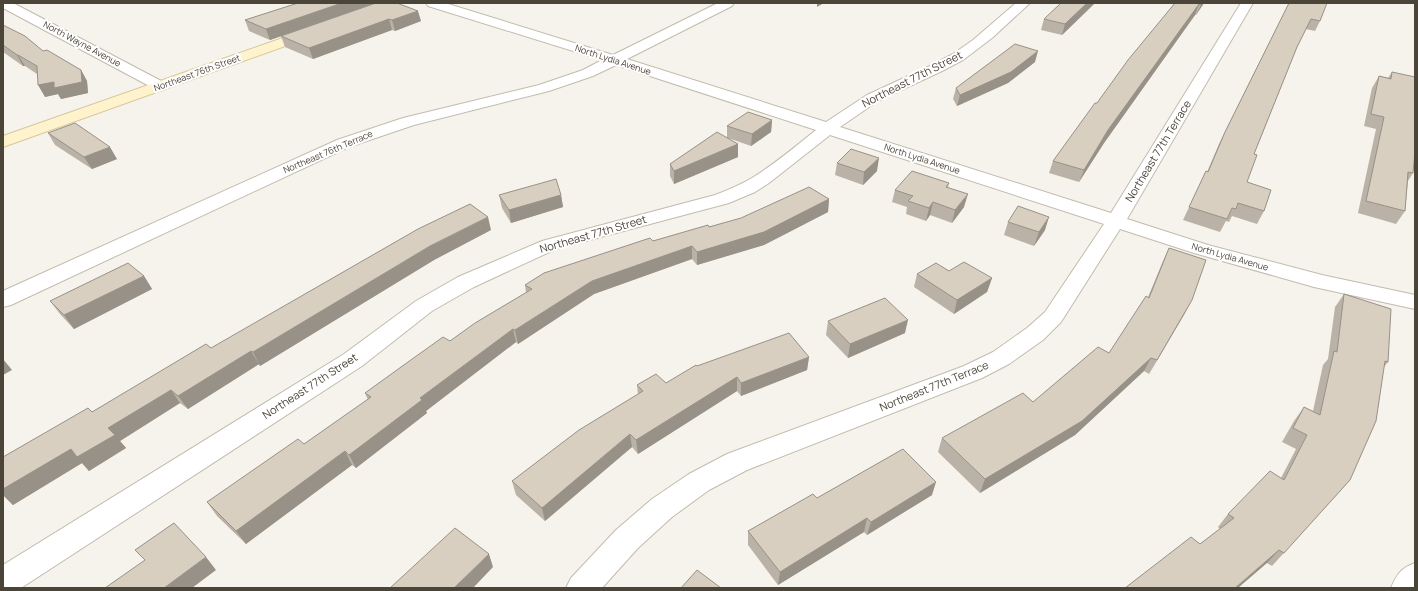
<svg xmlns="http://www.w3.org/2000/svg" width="1418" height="591" font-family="Manrope,sans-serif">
<rect width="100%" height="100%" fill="#f6f3ec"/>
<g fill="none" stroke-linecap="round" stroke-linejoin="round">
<defs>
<path id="street" d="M3 3H13L165 83 168 86 165 89 160 91 155 89 3 8Z
M426 3H445L613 55 718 3H734L732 6 627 59 826 122 867 95 932 65 953 54 973 40 1016 3H1030L992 38 963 60 942 71 878 101 840 127 1111 213 1241 3H1253L1127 219 1208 245 1322 275 1415 295V309L1314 287 1194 253 1120 229 1061 322 1043 340 1009 364 982 378 747 470 709 490 672 517 638 548 602 588H566L571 578 616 530 652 499 689 474 727 454 964 366 993 352 1027 328 1045 312 1104 224 830 135 769 183 755 192 729 203 556 249 474 287 432 311 362 366 21 588H3V565L344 354 416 301 458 277 542 241 715 195C728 190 740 185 752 178 775 164 795 147 816 130L616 65 593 76 549 91 414 125 349 147 11 305 3 307V291L337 140 403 118 539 85 583 70 602 60 428 6Z
M1415 563V588H1391C1397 574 1401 568 1415 563Z"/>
<path id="secondary" d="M311 28 316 29 318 32 316 35 3 147V136Z"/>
</defs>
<use href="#street" stroke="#c2bbae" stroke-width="2"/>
<use href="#secondary" stroke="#d6c79b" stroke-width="2"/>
<use href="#street" fill="#fff" fill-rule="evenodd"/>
<use href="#secondary" fill="#fff3cd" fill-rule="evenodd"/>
</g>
<path fill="#bab2a6" d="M298 3H373V4L270 40 249 31 245 20Z
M376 3 421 21 395 31 392 30 313 59 285 47 281 36Z
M1095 3 1062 35 1041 30 1044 19Z
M1175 3H1204L1196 15H1195L1104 143 1079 182 1049 173 1053 161Z
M1289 3 1320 21 1315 31 1306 29 1297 47 1254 154 1247 182 1264 211 1257 224 1232 216 1229 222 1226 221 1220 232 1183 220 1206 171 1207 172 1219 144Z
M3 25 43 51 81 70 87 81 88 93 61 99 58 94 45 97 37 74 25 66H23L3 52Z
M1035 62 1008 83 957 106 953 99 956 88Z
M1392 72 1413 173 1408 181 1405 211 1396 224 1358 213 1376 129 1364 126 1372 88 1379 76 1388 78Z
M772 120 771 132 751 146 728 138 738 144V157L674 184 670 176V164L727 137V126Z
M48 133 117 159 92 169 55 145Z
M837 163 877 171 863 185 835 175Z
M949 183 948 188 964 207 952 223 930 215 926 221 906 214 907 207 892 202 895 190Z
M499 195H561L563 207 511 223 502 208Z
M829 199 828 212 764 245 697 265 692 259 594 294 518 344 516 342 426 411 427 413 356 468 352 465 246 544 217 516 207 502 304 444 368 400 365 393 450 341 526 293 525 285 653 241 709 227Z
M1008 222 1045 230 1034 246 1004 235Z
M491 230 434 260 260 366 259 364 188 409 180 403 120 441 126 448 89 471 82 463 13 505 3 495V457L92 412 211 348Z
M1169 248 1185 313 1149 374 1144 371 1075 435 980 493 938 452 942 438 1033 402 1109 353 1148 297 1163 261Z
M949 271 992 278 987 292 954 314 914 287 917 274Z
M144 276 152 289 74 329 60 314 50 301Z
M1344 294 1388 362 1384 367 1350 480 1272 566 1267 563 1200 544 1220 529 1218 527 1228 514 1281 478 1296 449 1282 442 1294 421 1304 407 1313 411 1323 365 1328 359 1335 307Z
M828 321 905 333 848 358 826 335Z
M809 357 807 370 741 396 737 391 638 454 632 447 545 521 516 495 512 481 638 395 637 385 666 383 697 366Z
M932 495 867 535 864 532 778 585 748 545V531L817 498Z"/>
<path fill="#979187" d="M342 3H373V4L270 40 266 29Z
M817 3H824L817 7Z
M1087 3H1095L1062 35 1065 24Z
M1202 3H1204L1196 15Z
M1199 4 1195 15 1104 143 1079 182 1084 170 1108 130Z
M418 11 421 21 395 31 392 20Z
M389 19 392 30 313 59 309 48Z
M1038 51 1035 62 1008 83 957 106 960 95Z
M17 55H18L25 66H23Z
M81 70 87 81 88 93 61 99 58 94 45 97 38 85 54 82Z
M772 120 771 132 751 146 752 134Z
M738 144V157L674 184V171Z
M110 147 117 159 92 169 84 157Z
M879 158 877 171 863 185 864 172Z
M968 194 964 207 952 223 955 210Z
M561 195 563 207 511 223 509 210Z
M829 199 828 212 764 245 697 265V252Z
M933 202 930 215 926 221 929 208Z
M488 217 491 230 434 260 260 366 253 352 430 246Z
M1049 217 1045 230 1034 246 1039 232Z
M692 246V259L594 294 518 344 515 330 592 281Z
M144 276 152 289 74 329 64 315Z
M992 278 987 292 954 314 957 300Z
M1192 300 1185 313 1149 374 1157 360Z
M908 320 905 333 848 358 850 344Z
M513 329 516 342 426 411 427 413 356 468 349 455 420 398Z
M251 351 259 364 188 409 178 396Z
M809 357 807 370 741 396V383Z
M1151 358 1144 371 1075 435 980 493 985 479Z
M3 359 12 370 3 375Z
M737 377V391L638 454 636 440Z
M171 390 180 403 120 441 126 448 89 471 82 463 13 505 3 495V489L71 449 108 428Z
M630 434 632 447 545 521 542 508Z
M345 451 352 465 246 544 236 531Z
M936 482 932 495 867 535 871 522Z
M867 518 864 532 778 585 780 572Z
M1279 550 1267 563 1238 588H1235Z
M489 554 493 567 473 588H454Z
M206 557 216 570 192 588H164Z"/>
<path fill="#d8cfc1" stroke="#979187" d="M298 3H342L266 29 245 20Z
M376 3H397L418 11 392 20 389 19 309 48 281 36Z
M1061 3H1087L1065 24 1044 19Z
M1175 3H1202L1201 5 1199 4 1108 130 1084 170 1053 161 1095 103H1097L1128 60Z
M1289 3H1327L1320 21 1311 19 1297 47 1254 154 1257 155 1247 182 1271 190 1264 211 1238 203 1236 209 1232 208 1227 219 1189 207 1206 171 1208 172 1225 132Z
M3 25 25 36 43 51 47 50 81 70 82 82 54 88V82L38 85 37 66 18 55H17L3 45Z
M1015 44 1038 51 1011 72 960 95 956 88Z
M1392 72 1415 77V152L1413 173 1408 172 1405 211 1366 201 1384 117 1371 114 1379 76 1391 79Z
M748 112 772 120 752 134 727 126Z
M75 123 110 147 84 157 48 133Z
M717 132 738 144 674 171 670 164Z
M851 149 879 158 864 172 837 163Z
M912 171 949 183 946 187 968 194 955 210 933 202 929 208 908 201 913 196 895 190Z
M556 179 561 195 509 210 499 195Z
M809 187 829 199 764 232 697 252 692 246 592 281 515 330 513 329 420 398 422 400 349 455 345 451 236 531 207 502 298 439 304 444 371 397 365 393 408 362 443 337 450 341 475 323 532 289 525 285 544 273 650 238 653 241 708 225 709 227 741 218Z
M470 204 488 217 430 246 253 352 251 351 178 396 171 390 108 428 115 435 77 457 71 449 3 489V457L88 408 92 412 206 344 211 348 418 229Z
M1018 206 1049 217 1039 232 1008 222Z
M1169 248 1206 260 1192 300 1157 360 1151 358 1082 421 985 479 942 438 1023 393 1033 402 1098 347 1109 353 1146 296 1149 298Z
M964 262 992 278 957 300 917 274 936 263 949 271Z
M128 263 144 276 64 315 50 301Z
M1344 294 1391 309 1388 362 1385 361 1376 421 1350 480 1284 553 1279 550 1235 588H1125L1191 537 1200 544 1234 518 1228 514 1270 471 1284 480 1307 435 1293 428 1304 407 1320 415 1334 351 1337 352Z
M885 298 908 320 850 344 828 321Z
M789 333 809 357 741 383 737 377 636 440 630 434 542 508 512 481 579 430 643 391 637 385 656 374 666 383 696 365 697 366Z
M903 449 936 482 871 522 867 518 780 572 748 531 813 494 817 498Z
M174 523 206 557 164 588H105L145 560 135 550Z
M455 528 489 554 454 588H390Z
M697 570 721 588H681Z"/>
<g text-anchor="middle" stroke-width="4" stroke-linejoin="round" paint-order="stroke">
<g font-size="9" fill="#4b4439" stroke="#fff">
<text transform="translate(82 44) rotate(28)" y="3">North Wayne Avenue</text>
<text transform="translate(613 60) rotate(18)" y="3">North Lydia Avenue</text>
<text transform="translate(197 73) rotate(-20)" y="3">Northeast 76th Street</text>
<text transform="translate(328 152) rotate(-23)" y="3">Northeast 76th Terrace</text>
<text transform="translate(922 159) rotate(18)" y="3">North Lydia Avenue</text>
<text transform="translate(1230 257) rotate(16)" y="3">North Lydia Avenue</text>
</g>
<g font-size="11" fill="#4b4439" stroke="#fff">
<text transform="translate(912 79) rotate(-27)" y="4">Northeast 77th Street</text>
<text transform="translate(1158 151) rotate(-59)" y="4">Northeast 77th Terrace</text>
<text transform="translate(593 234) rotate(-16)" y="4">Northeast 77th Street</text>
<text transform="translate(310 386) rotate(-33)" y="4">Northeast 77th Street</text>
<text transform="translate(934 386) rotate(-22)" y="4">Northeast 77th Terrace</text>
</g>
</g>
<rect width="1418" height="591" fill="none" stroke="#4b4439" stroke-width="8"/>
</svg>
